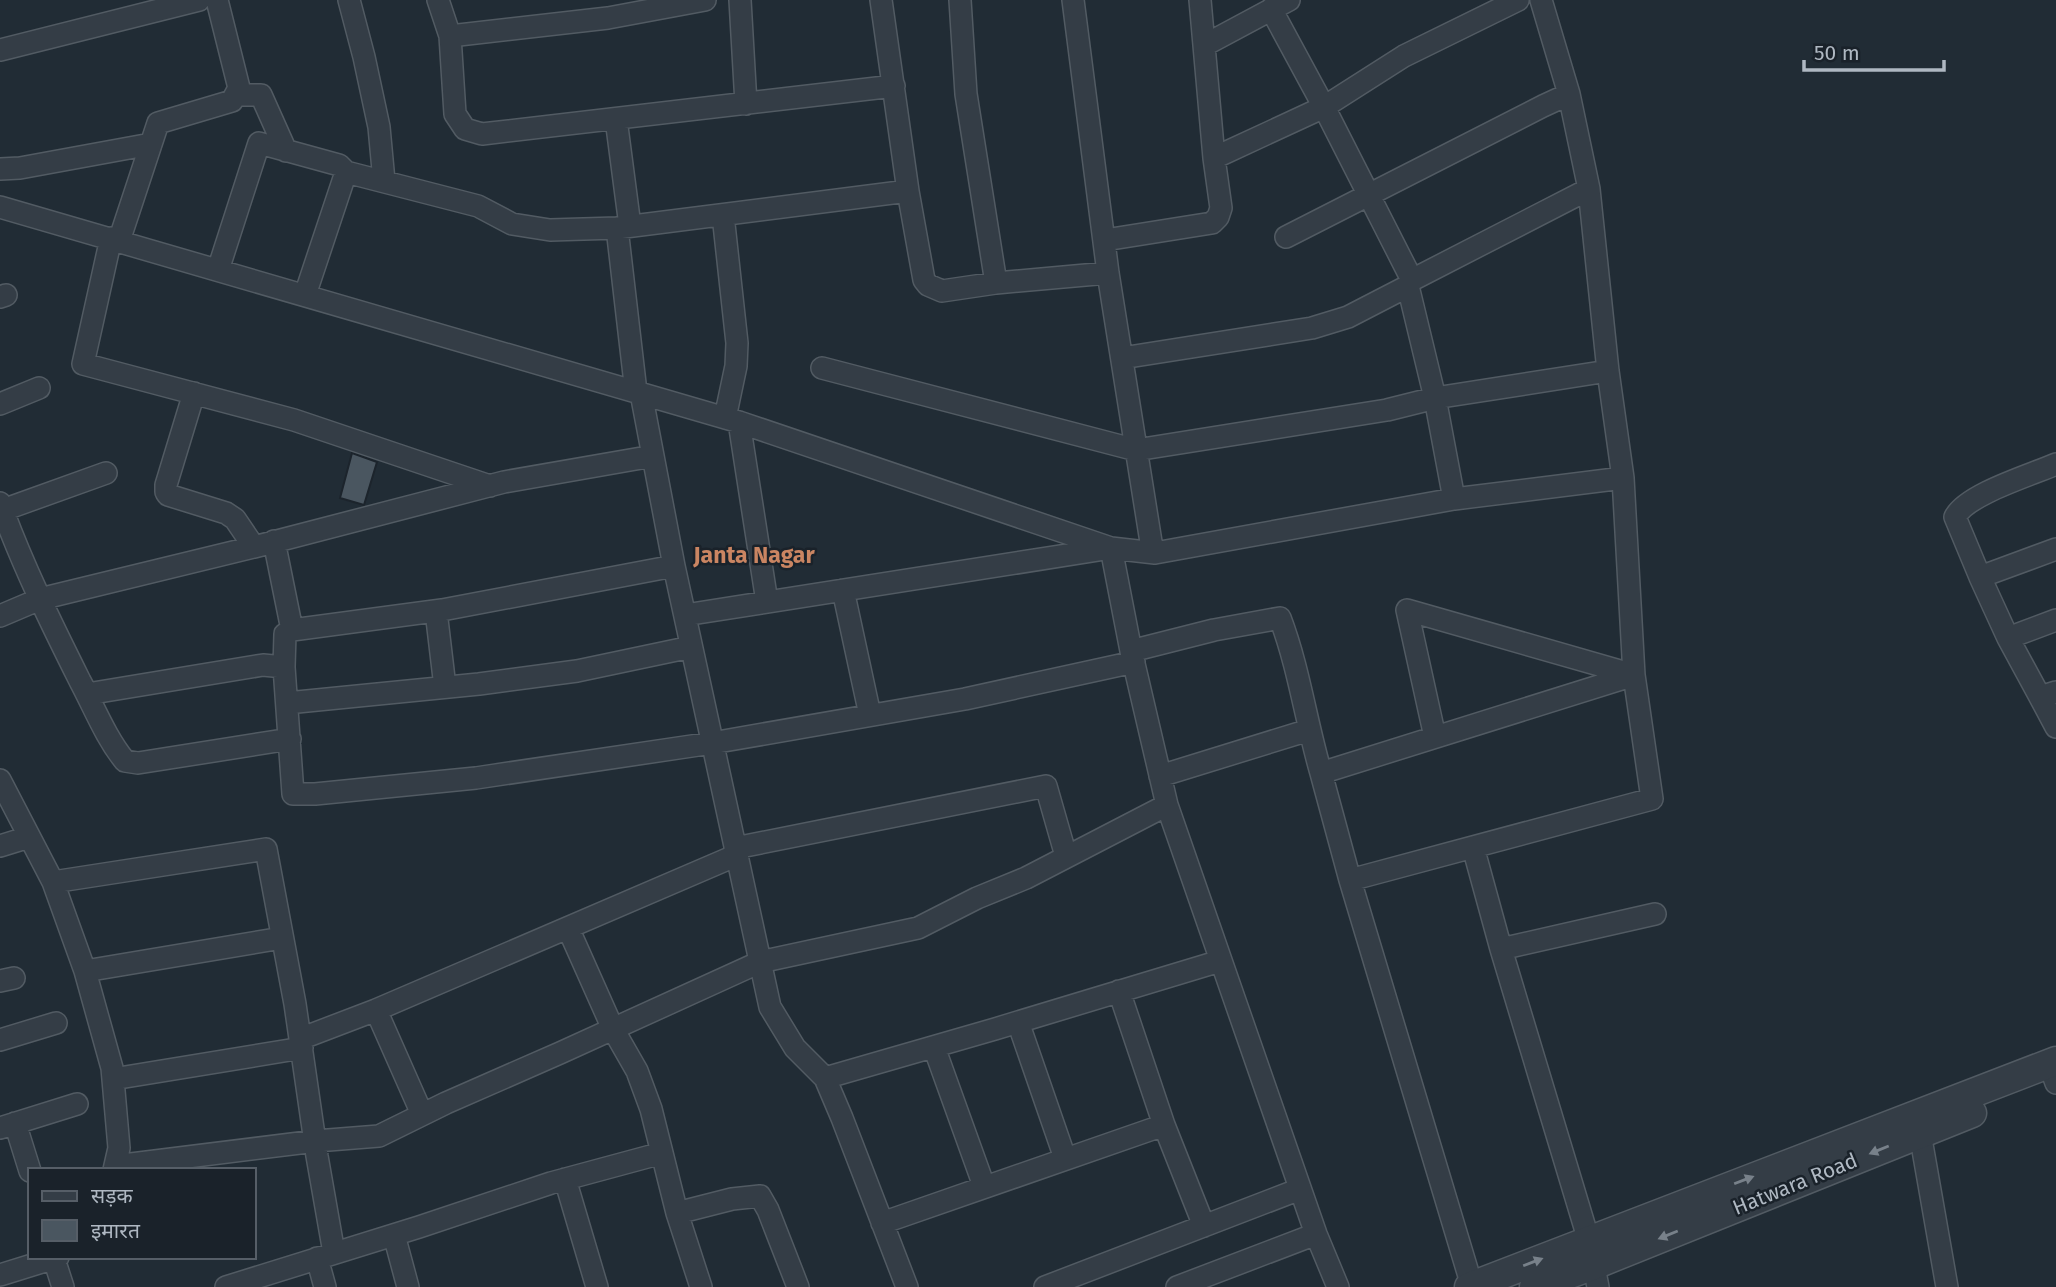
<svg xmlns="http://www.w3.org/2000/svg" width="2056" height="1287" font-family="'Fira Sans','Noto Sans Devanagari',sans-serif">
<rect width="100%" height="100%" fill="#212c35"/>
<path fill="#4a5660" stroke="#1c242c" stroke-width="2" d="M352 453 377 462 364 505 340 498Z"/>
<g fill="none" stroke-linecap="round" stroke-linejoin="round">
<defs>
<path id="minor" d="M349 0 364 57 379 127 384 181
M438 0 450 36
M705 0 608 18 450 36 455 114 465 129 482 134 894 86
M740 0 746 104
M881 0 908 191
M960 0 966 94 996 283
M1073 0 1108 273 1151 542 1155 553
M1541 0 1569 94
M1271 9 1324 107 1412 280
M1205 45 1289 0
M0 50 199 0
M237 95H261L286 151
M616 119 630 226
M1214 158 1324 107 1404 56 1518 0
M0 169 20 168 151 144
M0 207 739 422 1111 548 1155 553 1454 499 1623 478
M723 215 737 343 736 366 725 418
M617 228 636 392
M1286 237 1543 106 1569 94 1589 189 1608 371 1623 478 1634 675 1321 773 1350 880 1472 1286
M111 238 83 364 294 420 490 486
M1105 240 1212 223 1218 217 1221 208 1214 158 1200 0
M119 241 158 123 232 101 239 88 217 0
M218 270 259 143 339 165 346 172
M1408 286 1435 398 1454 499
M305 295 346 172 478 206 512 224 550 230 617 228 908 191 924 280 928 285 942 291 996 283 1108 273
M0 297 6 295
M1122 358 1312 328 1348 317 1408 286 1412 280 1589 189
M822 368 1136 450 1387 410 1435 398 1608 371
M194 393 166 485V492L168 495 226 513 235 519 254 547
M641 393 674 566 770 1007 795 1048 825 1078 842 1118 907 1287
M0 404 39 388
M739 422 767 602
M0 503C22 564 51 623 80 681 94 707 106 738 125 761L138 763 290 739
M3 510 106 473
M274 541 292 630
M1111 548 1131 651 1167 805 1316 1234 1338 1287
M1980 577 2056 549
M843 590 870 715
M436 611 445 687
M685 615 1105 549
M0 616 40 599 254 547 504 482 653 456
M2008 638 2056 620
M1131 651 1214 630 1280 618C1299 668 1306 722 1321 773
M284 667 285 634 292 630 442 610 674 566
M2056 692 2040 697 2056 727
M87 694 263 665 284 667 293 794H315L476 778 712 743 965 699 1134 662
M2040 697 2008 638 1980 577 1955 517C1967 494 2031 475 2056 464
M287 703 479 684 577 671 691 647
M1160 776 1309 730
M0 780 53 882 85 971 112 1068 119 1148 114 1170
M0 846 29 837
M1473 847 1501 949 1589 1241 1598 1287
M735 848 1046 786 1066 856
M1350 880 1652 799 1634 675 1407 610 1435 737
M53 882 266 849 295 1004 317 1156 334 1253
M568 928 613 1029 637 1071 651 1109 677 1213 732 1199 760 1196 768 1210 798 1287
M1501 949 1655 914
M85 971 282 938
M0 981 14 978
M1119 991 1164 1125 1204 1226
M1018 1022 1065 1158
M300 1039 376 1010
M0 1040 56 1023
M934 1047 984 1186
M2049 1063 2056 1083
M825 1078 995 1029 1220 961
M113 1079 302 1048
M422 1114 376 1010 737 855
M1916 1120 1920 1133 1947 1287
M15 1123 30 1171
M0 1128 77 1104
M115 1166 316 1141 379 1136 446 1103 560 1053 760 962 918 928 977 898 1026 878 1167 805
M565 1179 597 1287
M677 1213 701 1287
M882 1223 1164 1125
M394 1235 408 1287
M317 1258 325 1287
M54 1259 63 1287
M0 1275 58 1257
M226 1287 419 1227 551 1183 662 1153
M1045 1287 1300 1189
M1177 1287 1316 1234"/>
<path id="tertiary" d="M1469 1287 2056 1061
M1534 1287 1594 1265 1972 1113"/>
</defs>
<use href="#minor" stroke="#525b63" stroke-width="24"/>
<use href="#tertiary" stroke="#525b63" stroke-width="31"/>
<use href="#minor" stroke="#343d46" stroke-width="21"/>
<use href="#tertiary" stroke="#343d46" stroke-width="28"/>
</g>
<defs><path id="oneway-solid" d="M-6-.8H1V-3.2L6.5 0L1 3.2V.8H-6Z" transform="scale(1.75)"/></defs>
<g fill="#78818a">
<use href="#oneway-solid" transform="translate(1879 1150) rotate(158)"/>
<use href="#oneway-solid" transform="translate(1744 1180) rotate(-21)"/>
<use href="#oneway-solid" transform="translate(1668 1235) rotate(158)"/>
<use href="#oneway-solid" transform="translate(1533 1262) rotate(-21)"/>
</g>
<g text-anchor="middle" stroke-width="5" stroke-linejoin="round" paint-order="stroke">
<g font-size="21" fill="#afb8c2" stroke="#1a222a">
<text transform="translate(1795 1184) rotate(-22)" y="7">Hatwara Road</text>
</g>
<g font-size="23" font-weight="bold" fill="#ca8562" stroke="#1a222a">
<text x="754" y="563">Janta Nagar</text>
</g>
</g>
<rect x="28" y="1168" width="228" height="91" fill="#1a222a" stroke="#565e67" stroke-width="2"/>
<rect x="42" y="1191" width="35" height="10" fill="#343d46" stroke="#565e67" stroke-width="2"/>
<text x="91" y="1203" font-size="21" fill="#afb8c2">सड़क</text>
<rect x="42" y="1220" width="35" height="21" fill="#4a5660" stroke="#565e67" stroke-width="2"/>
<text x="91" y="1238" font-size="21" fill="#afb8c2">इमारत</text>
<path d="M1804 60v10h140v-10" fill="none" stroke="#afb8c2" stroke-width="3.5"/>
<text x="1814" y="60" font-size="21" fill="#afb8c2" stroke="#1a222a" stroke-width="5" paint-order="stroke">50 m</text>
</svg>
